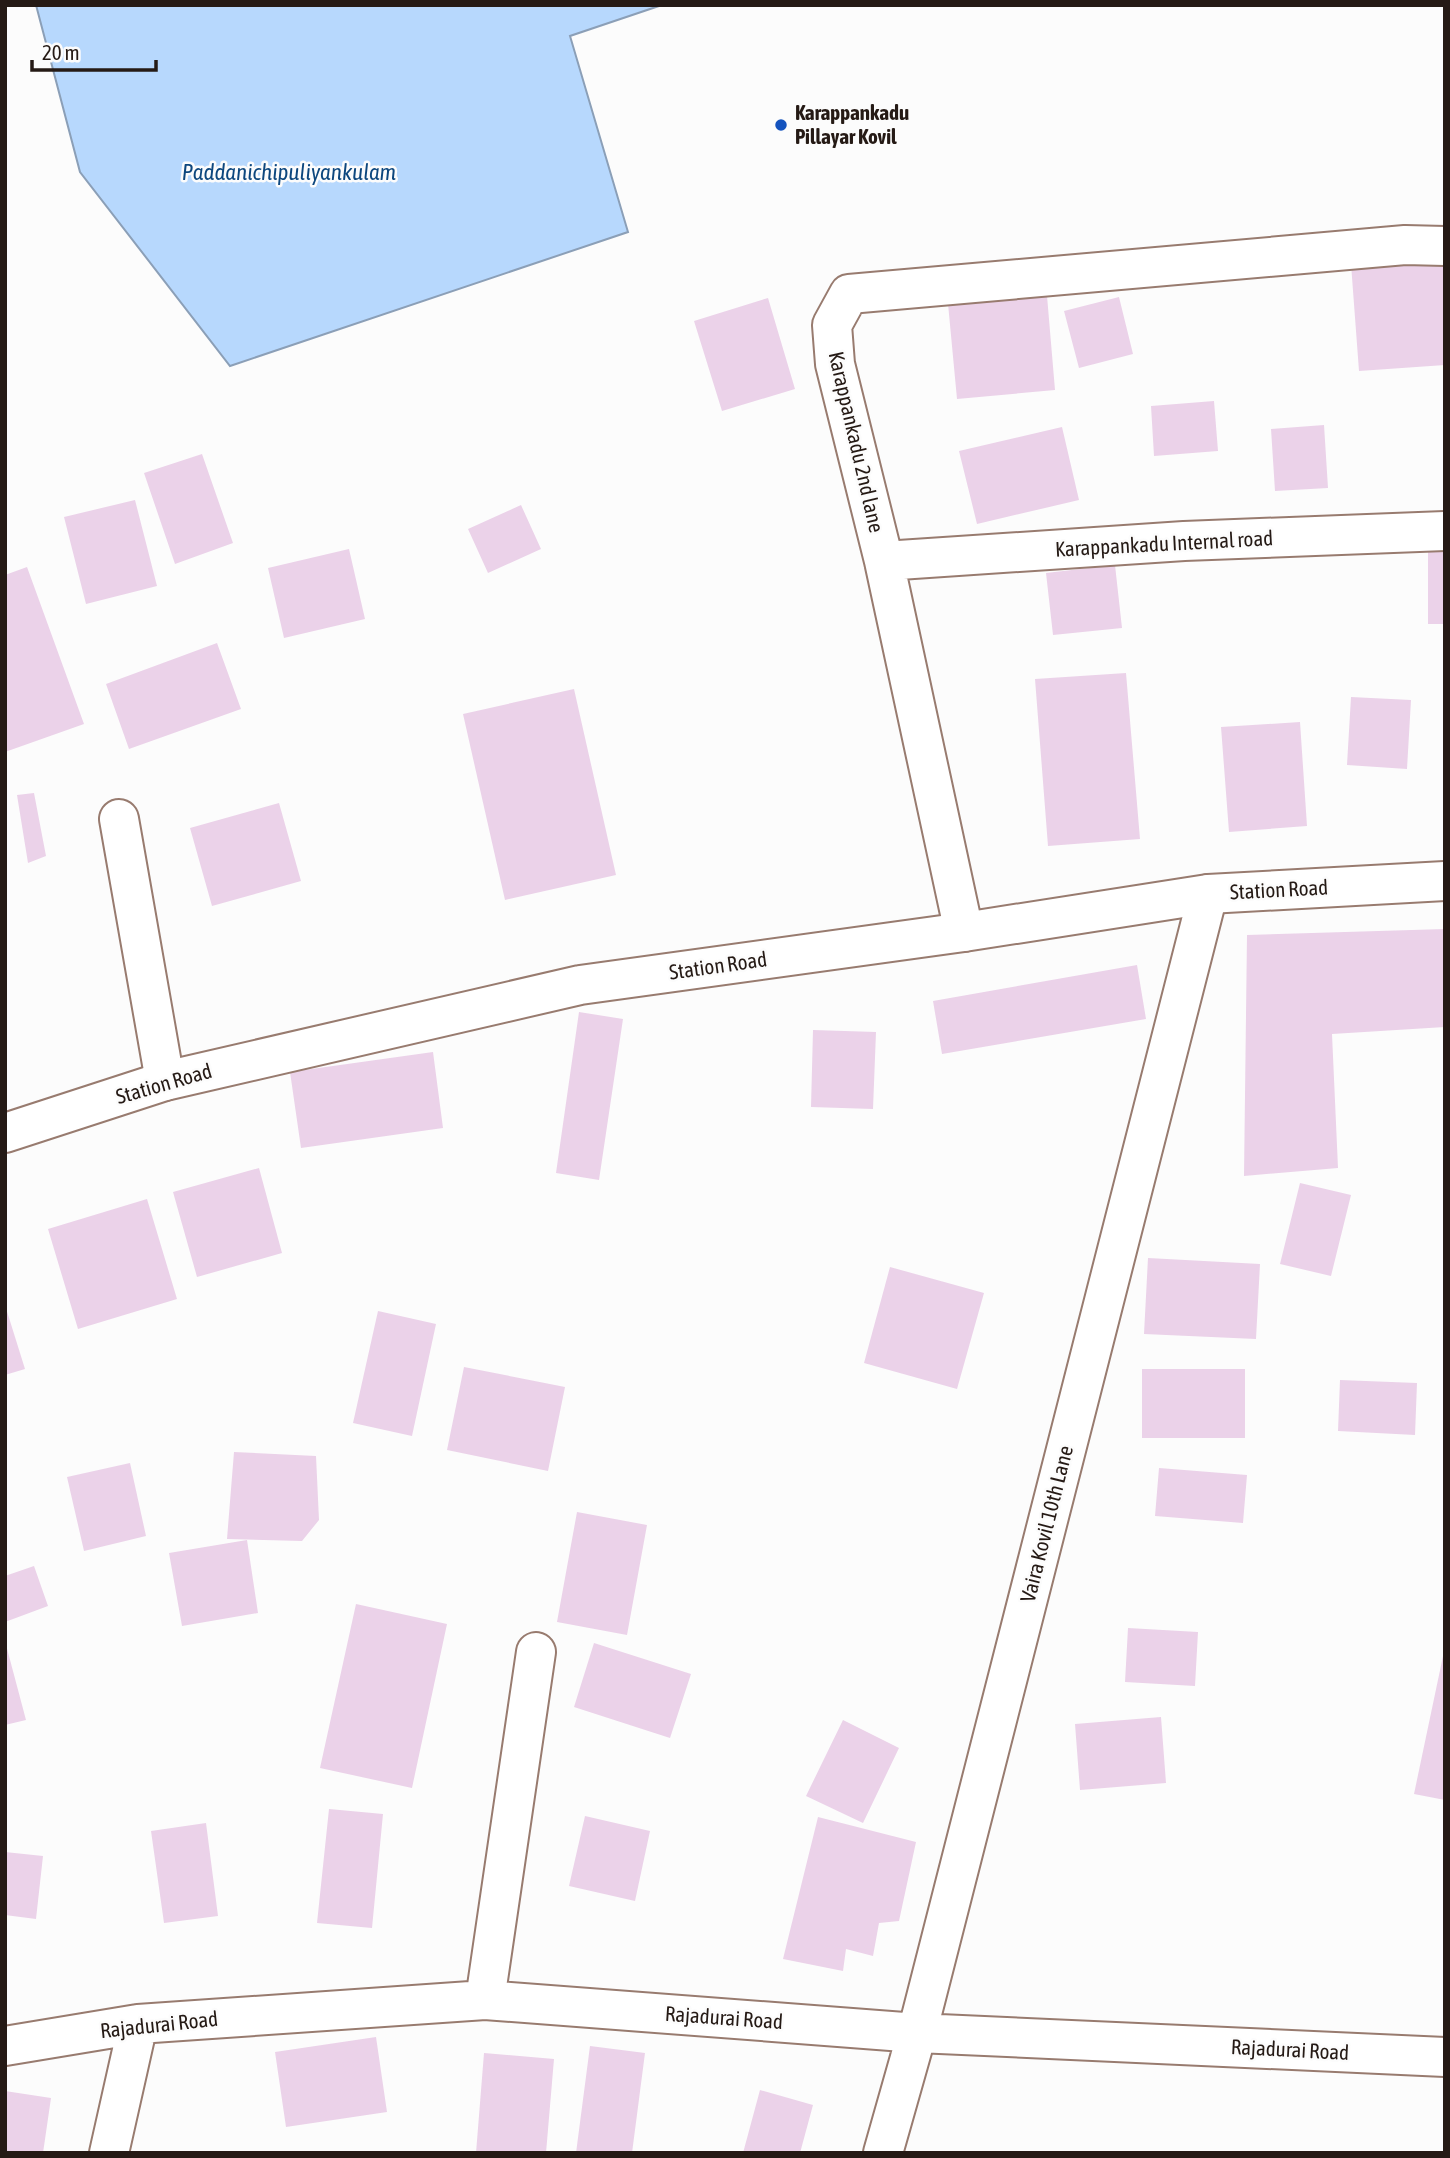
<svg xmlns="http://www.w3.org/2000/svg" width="1450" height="2158" font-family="'Asap Condensed',sans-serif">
<rect width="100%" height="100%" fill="#fcfcfc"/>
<path fill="#b7d8fd" stroke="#8b9fb7" stroke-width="2" d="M36 5H662L570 36 628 232 230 366 80 172Z"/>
<path fill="#ebd2e9" d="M1445 258V365L1359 371 1351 264Z
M1046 284 1055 390 957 399 947 293Z
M1119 297 1133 354 1079 368 1064 311Z
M768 298 795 389 722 411 694 321Z
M1214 401 1218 451 1154 456 1151 406Z
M1324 425 1328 488 1275 491 1271 429Z
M1062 427 1079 500 977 524 959 451Z
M202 454 233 543 175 564 144 473Z
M135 500 157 586 86 604 64 517Z
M521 505 541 549 488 573 468 529Z
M1428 547H1445V624H1428Z
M349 549 365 619 284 638 268 568Z
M1115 565 1122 628 1053 635 1046 573Z
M27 567 84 724 5 752V575Z
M217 643 241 709 129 749 106 684Z
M1126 673 1140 839 1048 846 1035 679Z
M574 689 616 875 505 900 463 714Z
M1351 697 1411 700 1407 769 1347 765Z
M1300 722 1307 826 1229 832 1221 727Z
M34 793 46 856 28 863 17 795Z
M279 803 301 881 212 906 190 828Z
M1445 929V1027L1332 1034 1338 1168 1244 1176 1247 935Z
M1137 965 1146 1019 942 1054 933 1001Z
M579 1012 623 1019 599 1180 556 1173Z
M813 1030 876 1032 873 1109 811 1107Z
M433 1052 443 1128 301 1148 290 1072Z
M259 1168 282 1253 197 1277 173 1192Z
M1300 1183 1351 1195 1331 1276 1280 1264Z
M147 1199 177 1299 78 1329 48 1229Z
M1148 1258 1260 1264 1256 1339 1144 1334Z
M890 1267 984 1293 957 1389 864 1363Z
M5 1305 25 1369 5 1375Z
M378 1311 436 1324 412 1436 353 1423Z
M464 1367 565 1387 548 1471 447 1450Z
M1142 1369H1245V1438H1142Z
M1340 1380 1417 1383 1415 1435 1338 1431Z
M234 1452 316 1456 319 1520 302 1541 227 1539Z
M130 1463 146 1536 84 1551 67 1477Z
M1159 1468 1247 1475 1243 1523 1155 1516Z
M577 1512 647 1525 627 1635 557 1622Z
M247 1540 258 1613 182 1626 169 1553Z
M34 1566 48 1606 5 1622V1576Z
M356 1604 447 1624 412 1788 320 1768Z
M1128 1628 1198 1632 1195 1686 1125 1682Z
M5 1641 26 1720 5 1725Z
M594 1643 691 1674 670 1738 574 1707Z
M1443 1656H1445V1800L1414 1794Z
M1161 1717 1166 1783 1080 1790 1075 1724Z
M843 1720 899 1748 863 1823 806 1796Z
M329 1809 383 1814 372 1928 317 1923Z
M585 1816 650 1831 635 1901 569 1886Z
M818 1817 916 1842 899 1921 879 1923 873 1956 846 1949 843 1971 783 1959Z
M206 1823 218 1916 164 1923 151 1831Z
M5 1852 43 1856 36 1919 5 1915Z
M376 2037 387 2112 286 2127 275 2052Z
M590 2046 645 2053 632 2153H576Z
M484 2053 554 2059 546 2153H476Z
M760 2090 813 2105 800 2153H743Z
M5 2091 51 2098 43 2153H5Z"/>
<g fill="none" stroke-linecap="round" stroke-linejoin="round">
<defs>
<path id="street" d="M884 561 1184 541 1445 531
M119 819 165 1081
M964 932 884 561 835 364 832 325 849 294 1405 245 1445 246
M485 2000 536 1652
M5 2046 138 2024 485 2000 917 2033 1445 2057
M109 2153 138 2024
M883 2153 917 2033 1208 894"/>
<path id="secondary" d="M5 1133 165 1081 580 985 964 932 1208 894 1445 881"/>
</defs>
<use href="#street" stroke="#987b6f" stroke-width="42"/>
<use href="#secondary" stroke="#987b6f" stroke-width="42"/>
<use href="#street" stroke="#fff" stroke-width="38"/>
<use href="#secondary" stroke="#fff" stroke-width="38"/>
</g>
<circle fill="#1453be" stroke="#fcfcfc" stroke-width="2.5" cx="781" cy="125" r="7"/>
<g text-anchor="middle" stroke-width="5" stroke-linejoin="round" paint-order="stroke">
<g font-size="21" font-weight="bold" fill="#251a15" stroke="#fcfcfc" text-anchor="start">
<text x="795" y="120">Karappankadu<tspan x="795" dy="24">Pillayar Kovil</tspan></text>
</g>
<g font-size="21" fill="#251a15" stroke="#fcfcfc">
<text transform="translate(856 442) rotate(77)" y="7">Karappankadu 2nd lane</text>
<text transform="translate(1164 544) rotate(-3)" y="7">Karappankadu Internal road</text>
<text transform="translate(1279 890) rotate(-3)" y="7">Station Road</text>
<text transform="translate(718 966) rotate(-8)" y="7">Station Road</text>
<text transform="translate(164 1084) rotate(-16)" y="7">Station Road</text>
<text transform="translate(1047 1524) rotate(-76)" y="7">Vaira Kovil 10th Lane</text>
<text transform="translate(724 2018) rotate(4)" y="7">Rajadurai Road</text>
<text transform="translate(159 2025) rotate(-6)" y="7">Rajadurai Road</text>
<text transform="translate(1290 2050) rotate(3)" y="7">Rajadurai Road</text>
</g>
<g font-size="23" font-style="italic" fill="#0d477e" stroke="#fcfcfc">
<text x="289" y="180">Paddanichipuliyankulam</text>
</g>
</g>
<rect width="1450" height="2158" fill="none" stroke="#251a15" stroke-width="14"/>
<path d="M32 60v10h124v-10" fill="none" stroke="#251a15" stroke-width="3.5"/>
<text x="42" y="60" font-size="21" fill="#251a15" stroke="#fcfcfc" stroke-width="5" paint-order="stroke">20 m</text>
</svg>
